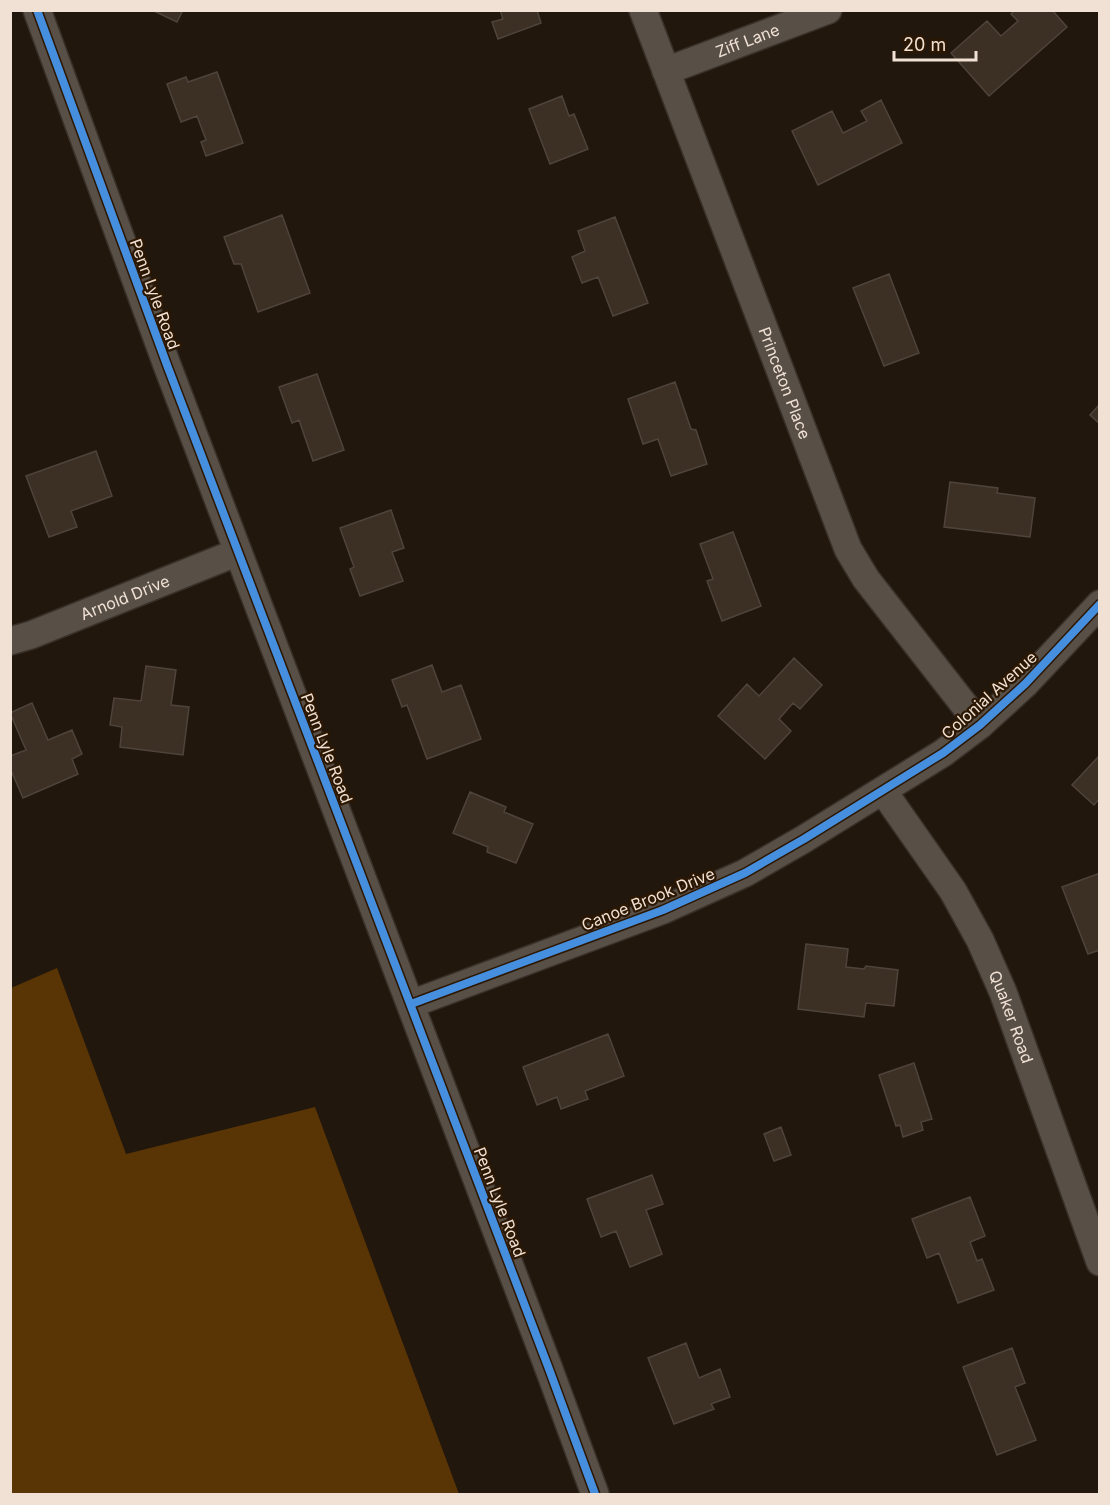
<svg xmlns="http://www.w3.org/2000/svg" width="1110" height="1505" font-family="Inter,sans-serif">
<rect width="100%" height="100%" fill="#22170c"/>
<path fill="#593405" d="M57 968 126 1154 315 1107 459 1494H11V988Z"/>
<path fill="#3c3024" stroke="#4e443b" stroke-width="1.5" d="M152 10H183L177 22Z
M500 10H537L541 23 498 39 492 22 503 19Z
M1015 10H1052L1067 27 989 96 951 53 987 21 1001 36 1018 21 1011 14Z
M217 72 243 143 206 156 201 142 206 140 197 116 181 122 167 84 186 77 188 82Z
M562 96 569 116 574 114 588 149 550 164 529 109Z
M881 100 902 143 818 185 792 131 832 111 843 133 867 121 861 111Z
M282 215 310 293 258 312 241 264H234L224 237Z
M615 217 648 303 613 316 598 277 582 283 572 257 585 251 578 231Z
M889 274 919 353 884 366 853 288Z
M317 374 344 450 313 461 299 420 292 423 279 387Z
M675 382 691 429 696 430 707 464 671 476 658 439 643 444 628 399Z
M1100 404V424L1090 415Z
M96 451 112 496 71 511 77 527 49 537 26 476Z
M950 482 998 488 997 493 1035 498 1030 537 944 527Z
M391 510 404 548 392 552 403 581 360 596 350 569 354 567 340 528Z
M733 532 761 606 722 621 707 581 713 579 700 544Z
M794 658 822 685 800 709 793 703 779 719 791 731 765 759 718 716 747 684 759 696Z
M432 665 442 692 461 685 481 739 427 759 407 705 402 707 392 680Z
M146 666 176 670 171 705 189 707 183 755 120 747 122 727 110 725 114 698 141 701Z
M32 703 48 740 72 730 82 754 72 759 78 774 23 798 10 768V756L26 750 10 713Z
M1100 755V798L1094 805 1072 785Z
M470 792 506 807 504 812 533 824 516 863 487 852 488 847 453 833Z
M1100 873V950L1088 954 1062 887Z
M806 944 848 949 846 967 864 969 866 966 898 970 894 1006 866 1003 864 1017 798 1009Z
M608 1034 624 1076 585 1091 588 1099 561 1109 557 1097 537 1105 523 1067Z
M914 1063 932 1119 921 1122 923 1130 903 1137 900 1125 896 1126 879 1075Z
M781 1127 791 1155 774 1161 764 1134Z
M652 1175 663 1204 646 1210 662 1254 630 1267 616 1231 601 1237 587 1199Z
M970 1197 985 1236 970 1242 977 1261 982 1259 994 1290 958 1303 939 1253 927 1258 912 1219Z
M686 1343 699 1378 720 1369 730 1397 711 1404 714 1409 674 1424 648 1358Z
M1012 1348 1025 1383 1015 1387 1036 1440 997 1455 963 1367Z"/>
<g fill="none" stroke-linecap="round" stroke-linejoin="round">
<defs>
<g id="minor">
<path d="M37 10 167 365 549 1369 595 1494"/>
<path id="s1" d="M643 10 848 549 866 579 980 725"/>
<path id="s2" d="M666 71 828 10"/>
<path id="s3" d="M10 641 31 635 238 552"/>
<path id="s4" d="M883 791 953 891 980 940 1003 992 1100 1262"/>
<path d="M411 1004 663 910 745 873 804 839 943 753 980 725 1025 684 1100 604"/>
</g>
</defs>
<use href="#minor" stroke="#393029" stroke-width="30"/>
<use href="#minor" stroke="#584f46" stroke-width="27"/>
<defs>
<path id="cycleway" d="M37 10 167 365 549 1369 595 1494
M411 1004 663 910 745 873 804 839 943 753 980 725 1025 684 1100 604"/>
</defs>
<use href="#cycleway" stroke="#2c1702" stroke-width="11"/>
<use href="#cycleway" stroke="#468fdf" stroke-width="8"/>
</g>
<g text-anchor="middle" stroke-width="4.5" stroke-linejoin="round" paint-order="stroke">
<g font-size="16" fill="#f0e1d4" stroke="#2c1702">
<text dy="6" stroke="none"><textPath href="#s2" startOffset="87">Ziff Lane</textPath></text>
<text transform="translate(155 294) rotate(70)" y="6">Penn Lyle Road</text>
<text dy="6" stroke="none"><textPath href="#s1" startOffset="399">Princeton Place</textPath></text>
<text dy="6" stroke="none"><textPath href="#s3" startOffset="123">Arnold Drive</textPath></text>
<text transform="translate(989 695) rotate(-42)" y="6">Colonial Avenue</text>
<text transform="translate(327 748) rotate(69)" y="6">Penn Lyle Road</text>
<text transform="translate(648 899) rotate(-22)" y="6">Canoe Brook Drive</text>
<text dy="6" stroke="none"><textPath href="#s4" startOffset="261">Quaker Road</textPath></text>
<text transform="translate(500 1202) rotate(69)" y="6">Penn Lyle Road</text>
</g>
</g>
<rect width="1110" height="1505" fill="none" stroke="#f0e1d4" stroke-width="24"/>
<path d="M894 51v9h82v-9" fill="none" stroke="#f0e1d4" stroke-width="3"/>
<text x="903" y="51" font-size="18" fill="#f0e1d4" stroke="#2c1702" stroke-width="4.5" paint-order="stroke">20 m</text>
</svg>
